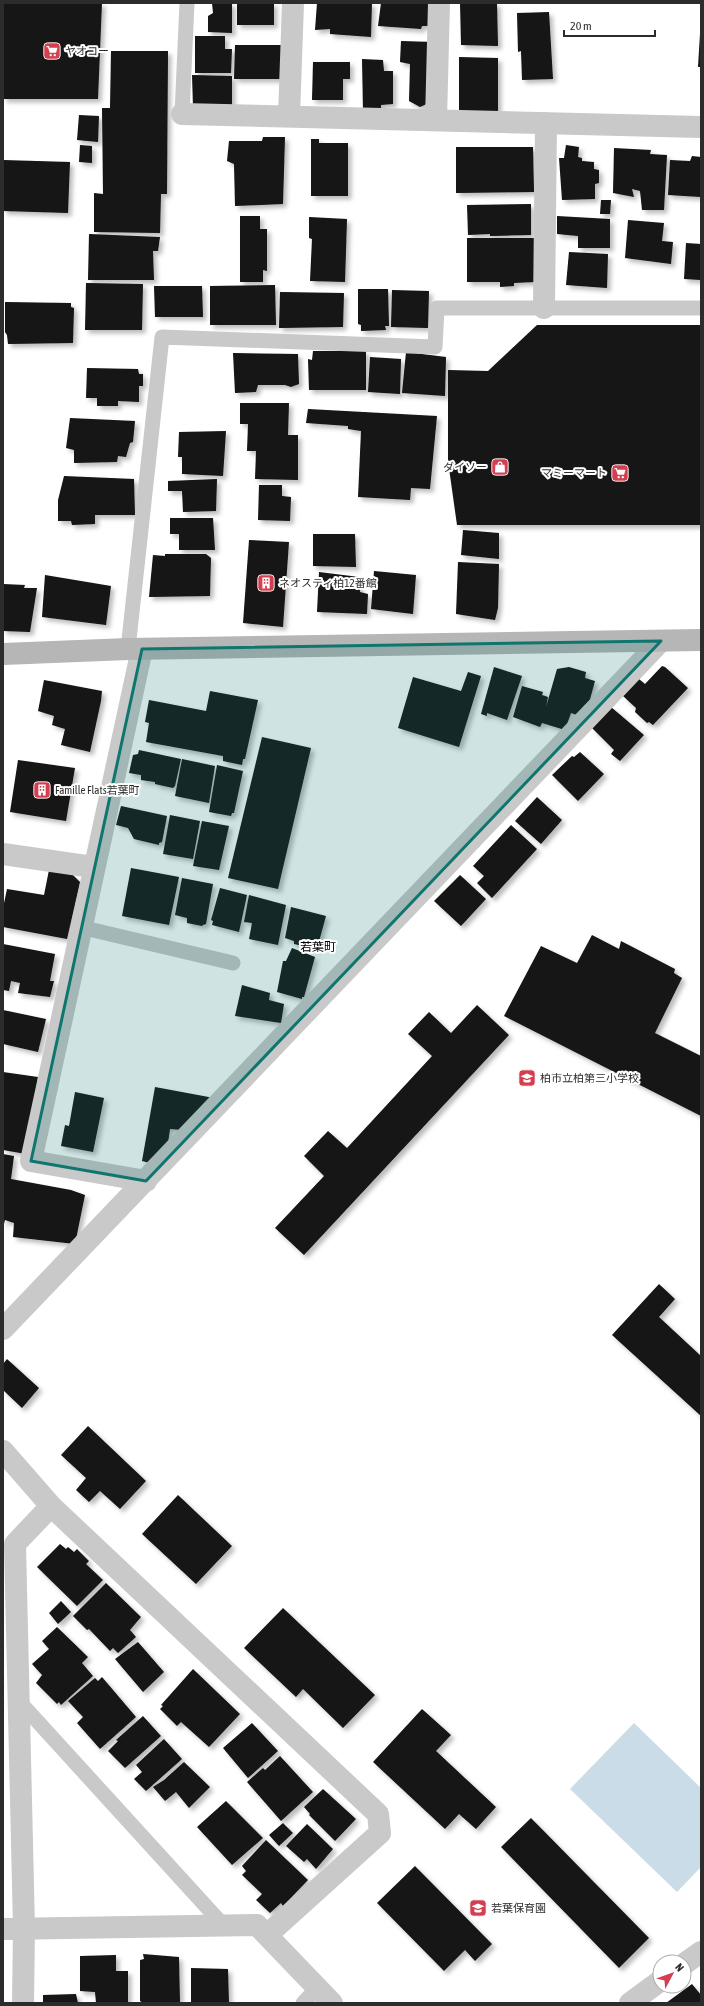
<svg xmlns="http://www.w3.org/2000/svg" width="704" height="2006" font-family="'Asap Condensed','Noto Sans JP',sans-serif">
<defs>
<filter id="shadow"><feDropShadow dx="3.5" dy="3.5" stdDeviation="2" flood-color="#0004"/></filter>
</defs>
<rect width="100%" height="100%" fill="#fff"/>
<path fill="#c9dce7" d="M634 1723 701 1788V1867L677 1892 570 1789Z"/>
<path fill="#131313" filter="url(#shadow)" d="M3 3H102L98 99H3Z
M212 3H232V33L208 32V16L213 13Z
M237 3H274V25H237Z
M317 3H372L371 37 330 34V29L315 30Z
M381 3H435L437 26H422L421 29 378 26Z
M460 3H497L498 46 461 45Z
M549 12 553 79 522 80 521 51 518 52 517 13Z
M700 34H701V67H698Z
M195 36H225V49H232L231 73H195Z
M401 41 434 42 435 100 420 107 409 101 410 64 400 62Z
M235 45H283L284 79H234Z
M111 51H168L167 194H161L160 233 94 232V193L103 194 102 108H110Z
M459 57 498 58V112L459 111Z
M362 59 383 60 384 71H393V104L381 105V113L363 112Z
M313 62H350V79H343V100H312Z
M192 75 232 76V109L193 107Z
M79 115 99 116 98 142 77 140Z
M263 137H285L283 204 235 206 234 164 227 161 229 141H262Z
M311 139H319V143H348V196H311Z
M80 145 92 146V163L79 162Z
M566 145 579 147 578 157 582 158V161L594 162V169L599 170V183L595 184V199L562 200 559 158H564Z
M456 147H533L534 192 456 193Z
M614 148 651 150 650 154 667 155 664 210H642L640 191 632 189 634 197 613 193Z
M692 156 701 157V197L668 195 670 160 690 161Z
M3 160 70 162 68 213 3 211Z
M601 200H611L610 214H600Z
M531 204V235L490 236V234L468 235 467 205Z
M240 216H260V229H267V271L263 270V282H240Z
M557 216 610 219V248H578V236L557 234Z
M309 217 347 219 345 282 310 281 312 239 309 238Z
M628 220 664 223 662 241 673 242 671 264 625 258Z
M89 234 160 237 158 251H153L154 280H88Z
M467 238H534L535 282 514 283V286L500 287V282H467Z
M686 243 701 244V280L684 279Z
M569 252 608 254 607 288 566 285Z
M86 283 143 284 142 330H85Z
M275 285 276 325H210V286Z
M154 286H202L203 317H155Z
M358 289H388L389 326H385L386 330 361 331V325L358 324Z
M392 290 429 291 428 328 391 327Z
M280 292 344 293 343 327 279 328Z
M5 302 71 303V307L74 308 73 343 8 344 7 335 5 332Z
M537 325H701V525H457L448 461V370L488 371Z
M313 351H366V390H309L308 359 312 360Z
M406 352 446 357 445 396 402 393Z
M233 353 298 354 299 384 291 387 285 385H258L256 392 235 393Z
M370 357 401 359 400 394 368 392Z
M87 368 138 369 139 374H143V386H139V402L118 401V406H97V398H86Z
M240 403H289L288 435H298V480L255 479 256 451H247L248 424H240Z
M308 409 437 416 430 489 411 488 410 500 358 497 361 431 348 429V426L306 423Z
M70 418 135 421 133 442 130 443 126 457 118 456 117 462 74 463V450L66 448Z
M226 431 223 476 182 474V457H178L179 432Z
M64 476 134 479 135 515H95V524L72 525 71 521H58V500Z
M217 479 216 511 183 512 182 491H168V481Z
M259 485H282V496L291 497 290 521 258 520Z
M170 518H213L215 550H179V534H170Z
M463 530 499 533V559L461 555Z
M313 534H355L356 567 313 566Z
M249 540 289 542 283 627 243 623Z
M165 554H206L211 558 210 596 149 597 153 555 165 556Z
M458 562 499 564 498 608 495 620 456 614Z
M374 571 416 575 413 614 371 609Z
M319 572 359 577 360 592 368 594 367 614 317 612Z
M45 575 111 586 106 625 42 617Z
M3 584 25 585 24 588H37L30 632 3 631Z
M662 666 665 667 688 688 653 725 649 722 647 723 635 712 636 708 623 696 639 679 645 684Z
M494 667 522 676 507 720 487 713V716L481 714Z
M569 667 586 672 585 678 595 681 589 703 577 715 571 713 565 730 542 723 540 727 513 717 522 686 543 692 542 695 548 697 546 707 557 669Z
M468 672 481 676 459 747 398 728 413 677 461 691Z
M44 680 102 691 101 701 90 752 61 745 65 729 52 725 54 716 38 711Z
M210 691 258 700 245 759H243L242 765 223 761V756L146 742 149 723 145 722 149 700 206 711Z
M611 707 644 735 620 761 611 754 614 750 592 728Z
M262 737 311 748 278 889 228 878Z
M139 750 181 759 175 786 173 788 155 784V782L141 780V775L129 773 133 755 138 754Z
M580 752 604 774 578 801 552 775 572 756 574 757Z
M182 759 215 766 209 803 175 796Z
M18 760 75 768 66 821 10 812Z
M217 765 243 771 234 813H232L231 816 209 812Z
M537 797 562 820 541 844 515 821Z
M121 806 167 816 162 842 159 843V845L134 839 128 828 116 825Z
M170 815 200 821 193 859 163 854Z
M202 821 229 826 219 870 193 866Z
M511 825 537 849 492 898 477 883 484 876 473 866Z
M131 868 179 877 169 925 122 916Z
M49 870 73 875 80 882 67 939 3 927V908L7 889 44 895Z
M460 875 486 899 461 926 434 901Z
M182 878 213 884 206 924 203 925 202 926 187 923V918L175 915Z
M220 888 247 895 239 932 212 925 213 921 211 920Z
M249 895 286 905 278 945 249 939 252 923 244 922Z
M291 907 326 916 317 949 294 944V941L285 938Z
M592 935 619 949 621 941 675 969 674 973 682 978 655 1033 701 1056V1116L504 1016 541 946 577 963Z
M3 944 55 954 50 981H54L50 997 18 993 20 983 11 981 9 991 3 990Z
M292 948 315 957 304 997H302V999L277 992 283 961H286Z
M242 985 270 993 269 1000 284 1004 281 1023 235 1016Z
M477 1005 509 1035 304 1255 275 1228 324 1176 304 1156 328 1131 347 1148 432 1056 408 1034 429 1012 451 1033Z
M3 1010 46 1019 38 1052 3 1044Z
M3 1072 38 1077 26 1154 3 1150Z
M155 1087 214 1098 182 1130 170 1129 168 1143 150 1163 142 1161Z
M75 1092 104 1098 93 1152 61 1146 65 1125 69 1126Z
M3 1154 14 1156 11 1179 71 1190 85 1195 75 1244 13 1237 14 1223 5 1220 3 1228Z
M659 1284 675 1299 659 1317 701 1356V1416L612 1335Z
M7 1359 39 1388 22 1408 3 1390V1364Z
M88 1426 146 1481 120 1509 100 1491 89 1502 76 1490 86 1478 61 1455Z
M178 1495 232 1546 196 1584 142 1534Z
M60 1544 66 1549 68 1547 74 1552 77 1549 89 1561 86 1564 103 1580 77 1606 37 1567Z
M106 1583 141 1617 130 1630 136 1637 118 1653 113 1648 110 1651 89 1629 87 1630 73 1616Z
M61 1601 71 1612 58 1624 49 1613Z
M283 1608 375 1695 343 1728 303 1689 296 1697 244 1648Z
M57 1627 88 1657 82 1663 93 1676 61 1705 59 1702 57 1704 36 1683 42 1675 32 1664 49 1649 42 1641Z
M138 1642 164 1672 143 1692 115 1659Z
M193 1669 240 1714 209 1747 181 1722 177 1726 160 1709 163 1706 161 1705Z
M102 1677 136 1717 100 1749 77 1723 83 1717 68 1701 95 1678 98 1681Z
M422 1709 451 1735 436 1751 496 1807 476 1829 459 1814 445 1829 373 1762Z
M143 1716 161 1736 125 1768 108 1751 118 1741 116 1740Z
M252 1723 278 1751 248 1778 223 1748Z
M164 1739 182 1759 146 1791 134 1779 142 1772 136 1765Z
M280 1756 313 1792 281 1821 247 1782 263 1768 265 1770Z
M184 1762 210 1787 189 1808 176 1792 165 1801 153 1787 164 1780Z
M323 1789 356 1819 335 1841 309 1815 310 1814 304 1807Z
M226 1801 263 1838 232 1865 197 1827Z
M531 1818 649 1938 619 1968 501 1847Z
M283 1823 293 1833 279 1846 269 1835Z
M307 1824 333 1849 316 1869 307 1859 304 1862 286 1846Z
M266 1840 308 1880 283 1906 281 1903 270 1913 256 1900 262 1894 242 1875 246 1871 242 1866Z
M415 1866 492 1944 475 1961 465 1950 444 1971 377 1903Z
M143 1954 179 1957 180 2003H143L140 2001V1960L144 1959Z
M116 1955V1971H128V2003H96L95 1992 80 1991V1956Z
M191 1968 228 1969 229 2003H191Z
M692 1984 701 1995V2003H666Z
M76 1994 78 2003H43V1995Z"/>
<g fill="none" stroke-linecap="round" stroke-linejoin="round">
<path stroke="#c9c9c9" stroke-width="15" d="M182 114 187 3
M128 649 162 337 435 347 437 308H701
M80 927 233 963
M18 1700 224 1926
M303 2003 317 1988"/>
<path stroke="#c9c9c9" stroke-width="22" d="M182 114 701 127
M289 116 293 3
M436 120 439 3
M544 308 546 123
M142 649 31 1161 146 1181
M3 854 93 867
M3 1329 661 641
M3 1451 51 1506 378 1814 380 1833 267 1935
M3 1929 257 1925 332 2003
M684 1964 701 1952
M23 2003 24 1928 15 1544 51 1506
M630 2003 660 1981"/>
<path stroke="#b6b6b6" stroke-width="22" d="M3 654 128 649 701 640"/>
</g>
<path fill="#0f766e" fill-opacity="0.2" stroke="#0f766e" stroke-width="3" stroke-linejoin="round" d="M661 641 146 1181 31 1161 142 649Z"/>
<defs>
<symbol id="supermarket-square" viewBox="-11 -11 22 22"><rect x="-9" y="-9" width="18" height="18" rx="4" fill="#d33f50" stroke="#fff"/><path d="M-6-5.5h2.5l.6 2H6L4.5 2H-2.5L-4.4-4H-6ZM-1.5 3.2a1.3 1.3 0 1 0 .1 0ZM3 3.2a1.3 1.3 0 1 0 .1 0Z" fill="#fff"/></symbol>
<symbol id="shop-square" viewBox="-11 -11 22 22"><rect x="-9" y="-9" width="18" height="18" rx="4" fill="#d33f50" stroke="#fff"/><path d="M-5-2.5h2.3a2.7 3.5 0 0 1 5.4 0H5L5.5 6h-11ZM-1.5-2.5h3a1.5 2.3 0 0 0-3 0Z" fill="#fff"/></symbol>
<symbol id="building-square" viewBox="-11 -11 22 22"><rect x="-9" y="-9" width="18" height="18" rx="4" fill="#d33f50" stroke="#fff"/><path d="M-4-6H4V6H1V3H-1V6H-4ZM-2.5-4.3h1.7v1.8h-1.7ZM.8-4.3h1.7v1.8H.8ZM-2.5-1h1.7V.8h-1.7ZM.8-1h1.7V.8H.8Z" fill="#fff"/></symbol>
<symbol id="school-square" viewBox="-11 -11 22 22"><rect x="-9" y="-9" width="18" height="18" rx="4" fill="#d33f50" stroke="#fff"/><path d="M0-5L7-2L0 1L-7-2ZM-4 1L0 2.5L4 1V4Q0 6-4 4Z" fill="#fff"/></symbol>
</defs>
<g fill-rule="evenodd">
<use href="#supermarket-square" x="42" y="41" width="20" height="20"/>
<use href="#shop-square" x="490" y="457" width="20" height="20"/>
<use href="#supermarket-square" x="610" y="463" width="20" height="20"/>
<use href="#building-square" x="256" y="573" width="20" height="20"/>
<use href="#building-square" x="32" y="780" width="20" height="20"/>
<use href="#school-square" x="517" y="1068" width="20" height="20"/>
<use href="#school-square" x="468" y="1898" width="20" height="20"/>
</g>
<g text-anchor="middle" stroke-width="4" stroke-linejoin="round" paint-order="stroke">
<g font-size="11" fill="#2c2c2c" stroke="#fff" text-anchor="start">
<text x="65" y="55">ヤオコー</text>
<text x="487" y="471" text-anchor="end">ダイソー</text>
<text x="607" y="477" text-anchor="end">マミーマート</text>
<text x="279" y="587">ネオスティ柏12番館</text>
<text x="55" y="794">Famille Flats若葉町</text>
<text x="540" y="1082">柏市立柏第三小学校</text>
<text x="491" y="1912">若葉保育園</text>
</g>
<g font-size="12" fill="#000" stroke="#fff">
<text x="318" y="951">若葉町</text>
</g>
</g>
<rect width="704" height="2006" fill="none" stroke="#2c2c2c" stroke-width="8"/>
<g transform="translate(672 1974) rotate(49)"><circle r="19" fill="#ffffff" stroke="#ababab"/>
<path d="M0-3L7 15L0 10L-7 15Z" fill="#d33f50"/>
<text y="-6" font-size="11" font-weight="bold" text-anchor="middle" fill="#2c2c2c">N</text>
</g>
<path d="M564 30v6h91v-6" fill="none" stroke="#2c2c2c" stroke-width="2"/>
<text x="570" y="30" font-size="12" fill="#2c2c2c" stroke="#ffffff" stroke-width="3" paint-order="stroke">20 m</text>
</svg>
